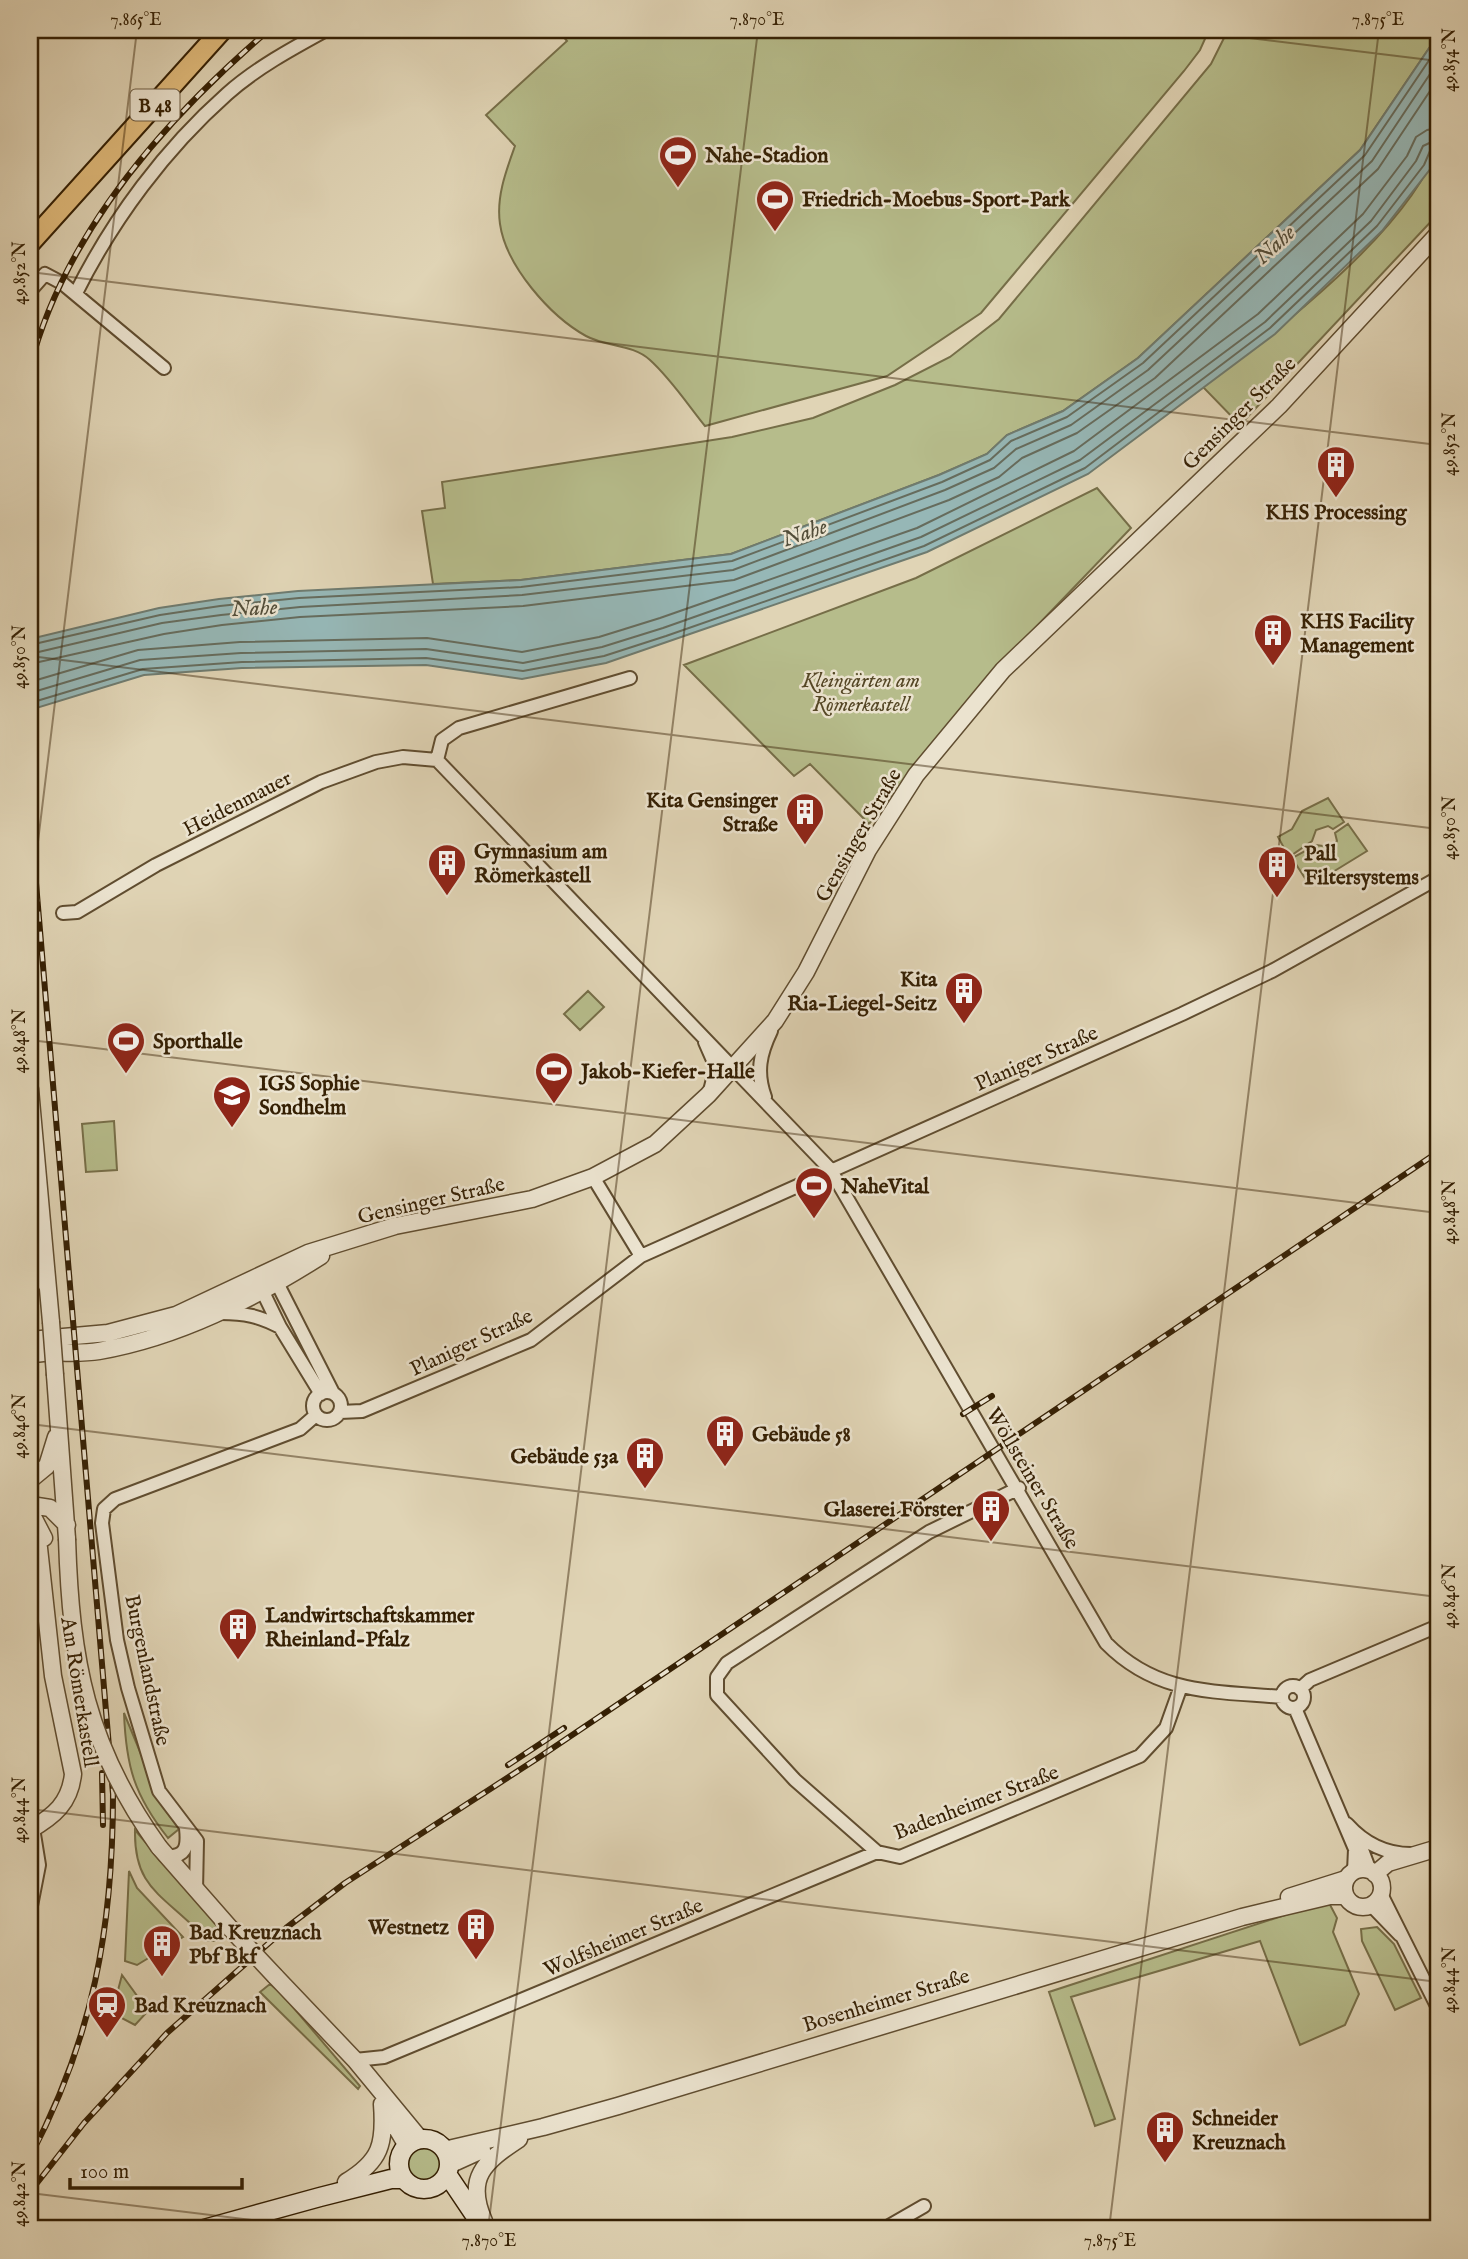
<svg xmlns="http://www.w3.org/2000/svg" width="1468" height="2259" font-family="'IM FELL English',serif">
<rect width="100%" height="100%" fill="#e0d4b5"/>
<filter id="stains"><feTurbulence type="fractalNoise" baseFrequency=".00286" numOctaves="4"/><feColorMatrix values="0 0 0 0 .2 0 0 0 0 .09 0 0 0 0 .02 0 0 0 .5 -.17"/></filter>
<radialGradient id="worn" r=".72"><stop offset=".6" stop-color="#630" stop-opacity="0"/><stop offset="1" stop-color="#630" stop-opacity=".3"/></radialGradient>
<path fill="#b6bc8b" stroke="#766e48" stroke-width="2" d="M558 30H1209L1200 50 1184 71 981 313 887 376 705 426C688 405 671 379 650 360 633 344 606 347 586 336 550 316 506 266 500 224 496 197 506 171 515 146L486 115 567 41Z
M1228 30H1438V35L1360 150 1138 358 1063 411 1007 435 987 454 939 475 731 554 521 580 433 584 422 511 445 508 442 482 732 437 813 418 895 385 950 357 999 319 1211 64Z
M1438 145V214L1240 425 1202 386C1273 335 1412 228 1438 145Z
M1097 488 1131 528 985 680 869 824 810 764 794 776 684 665 916 578Z
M1328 798 1344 822 1333 829 1328 826 1316 830 1312 841 1289 857 1278 837 1292 829 1302 811Z
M1348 824 1367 851 1310 886 1292 858 1316 845 1331 847 1337 841 1335 833Z
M588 991 604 1007 580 1030 564 1014Z
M114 1121 117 1170 86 1172 82 1124Z
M124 1713 162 1805 179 1829 168 1838C134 1795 126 1766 124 1713Z
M135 1830 227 1937C212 1944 204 1942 192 1931V1925C157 1892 134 1883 135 1830Z
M129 1871 137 1888 183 1937 137 1965 125 1961Z
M1328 1901 1337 1918 1333 1932 1359 1994 1345 2025 1300 2045 1260 1941 1071 1997 1115 2119 1095 2126 1049 1992Z
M1377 1927 1394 1944 1421 1998 1395 2010 1362 1941 1361 1929Z
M122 1975 148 2011 135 2025 112 2013Z
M270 1984 281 1993 360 2086 358 2089 260 1992Z
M407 2164a17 17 0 1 1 34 0a17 17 0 1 1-34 0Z"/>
<path fill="#96b7b6" stroke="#6f7b6f" stroke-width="2" d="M1438 35V145L1431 168 1382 231 1275 334 1088 474 927 552 606 663 522 679 426 665 242 668 144 675 30 710V639L159 608 219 599 298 591 521 580 731 554 939 475 987 454 1007 435 1063 411 1138 358 1360 150Z"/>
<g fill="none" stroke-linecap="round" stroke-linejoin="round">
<path stroke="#666c5d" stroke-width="2" d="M30 645 160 615 220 606 299 598 521 587 732 561 942 482 990 460 1011 441 1067 417 1143 363 1365 155 1438 47
M30 654 162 623 221 615 300 607 522 595 733 570 945 490 994 468 1016 449 1071 425 1148 370 1372 161 1438 62
M30 664 164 634 222 625 300 617 523 606 734 580 949 500 999 477 1022 458 1077 433 1155 378 1378 169 1438 79
M30 682 138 650 240 642 427 638 522 652 599 637 660 618 917 528 1074 451 1258 314 1363 214 1407 156 1416 137 1427 130 1438 128
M30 693 140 660 241 653 426 649 523 663 602 647 663 628 921 537 1080 460 1265 322 1371 221 1416 161 1423 146 1438 139
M30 703 143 669 242 662 426 658 523 671 604 656 666 636 924 546 1085 468 1270 328 1377 226 1424 165 1430 151 1438 148"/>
<defs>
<path id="minor" d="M30 291 45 274 62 283 164 368
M76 293C113 219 165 149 227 94 256 68 293 48 326 30
M437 760 442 740 459 728 630 678
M63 913 77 912 156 865 321 782 376 762 403 757 437 760 830 1169 1106 1643C1157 1695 1214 1691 1282 1697
M705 1042 716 1067 710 1091
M765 1097C756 1072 760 1054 771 1031
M593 1177 641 1256
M273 1275 333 1393
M259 1284 280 1327 321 1394
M30 1294 35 1284 32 1241
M221 1313C245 1313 259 1316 280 1327
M313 1406a14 14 0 1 1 28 0a14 14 0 1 1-28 0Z
M340 1412 362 1411 531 1340 641 1256 1182 1014 1272 971 1438 878
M1019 1488 929 1532 727 1663 717 1677V1695L795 1780 877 1852 900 1857 1140 1756 1166 1728 1181 1686
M1282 1697a11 11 0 1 1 22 0a11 11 0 1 1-22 0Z
M1300 1689 1310 1680 1438 1626
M1295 1708 1355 1849 1354 1871
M1347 1824C1364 1843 1385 1854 1411 1854
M1358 1839 1370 1871
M165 1856C186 1858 188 1847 186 1828
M196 1891 197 1841 159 1791 128 1688 117 1640 102 1523 104 1509 115 1499 300 1429 316 1415
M1381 1894 1438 2008
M1371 1905 1400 1935
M30 1911 39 1865 33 1828
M355 2060 384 2057 877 1852
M884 2229 924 2206"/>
<path id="tertiary" d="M30 1089 51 1322
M30 1340 108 1333 176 1315 308 1253 395 1226 532 1199 593 1177 655 1144 708 1095 775 1021 806 972 868 850 916 775 1003 670 1279 406 1438 234
M30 1355C52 1350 76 1355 99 1351 179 1337 253 1299 321 1256
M55 1375 67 1539
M30 1480 47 1466 56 1437
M31 1505 50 1508 67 1525
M30 1511 44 1538
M30 1530 39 1548 53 1676 73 1774C70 1803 54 1816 30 1830
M159 1847 230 1928
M1344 1888a19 19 0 1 1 38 0a19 19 0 1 1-38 0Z
M1375 1874 1388 1863 1438 1848
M1289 1897 1346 1879
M275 1976 355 2060 421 2140
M393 2122 407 2146
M444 2150 543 2127 618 2106 1242 1917 1330 1896H1345
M449 2165 482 2150
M346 2182C381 2161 385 2144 382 2104
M484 2221C465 2178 484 2162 519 2139"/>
<path id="secondary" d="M399 2164a25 25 0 1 1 50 0a25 25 0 1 1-50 0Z
M447 2174 484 2229
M204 2229 320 2197 391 2179H404"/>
<path id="primary" d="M30 243 222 30"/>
</defs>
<use href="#minor" stroke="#604d30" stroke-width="16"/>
<use href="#tertiary" stroke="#604d30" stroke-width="19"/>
<use href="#secondary" stroke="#352004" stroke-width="21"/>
<use href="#primary" stroke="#352004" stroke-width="23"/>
<use href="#minor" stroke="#ebe3cf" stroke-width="12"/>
<use href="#tertiary" stroke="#ebe3cf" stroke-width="16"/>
<use href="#secondary" stroke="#ebe3cf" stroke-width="18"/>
<use href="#primary" stroke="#e0ba7a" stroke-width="19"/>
<defs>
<path id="rail" d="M30 367C65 232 165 119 269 30
M30 812 113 1794C113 1928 93 2038 30 2157
M963 1414 992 1396
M508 1765 564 1728
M102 1773 103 1825
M30 2192 84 2123 167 2033 286 1928 345 1883 538 1758 1438 1152"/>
</defs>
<use href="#rail" stroke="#352004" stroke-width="6"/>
<use href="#rail" stroke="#ebe3cf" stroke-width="3.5" stroke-dasharray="10" stroke-linecap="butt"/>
<defs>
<path id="tertiary-bridge" d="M51 1322 55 1375
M67 1539C71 1662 86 1745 159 1847
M230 1928 275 1976"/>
</defs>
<use href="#tertiary-bridge" stroke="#604d30" stroke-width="19" stroke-linecap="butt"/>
<use href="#tertiary-bridge" stroke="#ebe3cf" stroke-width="16"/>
</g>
<path fill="none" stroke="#352004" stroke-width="2" stroke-opacity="0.45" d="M1184 30 1438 61M30 272 1438 445M30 656 1438 829M30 907 137 30M30 1040 1438 1213M30 1424 1438 1597M30 1809 1438 1982M30 2193 327 2229M488 2229 758 30M1109 2229 1379 30"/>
<defs>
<symbol id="stadium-pin" viewBox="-11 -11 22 30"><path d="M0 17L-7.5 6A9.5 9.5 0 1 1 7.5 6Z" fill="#8f2418" stroke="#ebe3cf"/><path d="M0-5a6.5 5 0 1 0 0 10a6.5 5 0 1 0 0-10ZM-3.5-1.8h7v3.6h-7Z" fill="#fff"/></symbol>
<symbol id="building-pin" viewBox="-11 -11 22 30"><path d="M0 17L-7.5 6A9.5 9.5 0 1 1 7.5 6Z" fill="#8f2418" stroke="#ebe3cf"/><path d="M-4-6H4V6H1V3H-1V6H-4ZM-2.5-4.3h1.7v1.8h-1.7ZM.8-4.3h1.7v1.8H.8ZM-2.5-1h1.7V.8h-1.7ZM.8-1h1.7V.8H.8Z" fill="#fff"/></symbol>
<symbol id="school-pin" viewBox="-11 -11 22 30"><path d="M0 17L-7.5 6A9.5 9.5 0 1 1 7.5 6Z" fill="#8f2418" stroke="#ebe3cf"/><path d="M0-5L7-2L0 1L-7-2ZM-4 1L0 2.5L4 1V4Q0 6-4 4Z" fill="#fff"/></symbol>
<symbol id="station-pin" viewBox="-11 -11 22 30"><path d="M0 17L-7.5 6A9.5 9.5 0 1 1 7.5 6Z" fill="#8f2418" stroke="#ebe3cf"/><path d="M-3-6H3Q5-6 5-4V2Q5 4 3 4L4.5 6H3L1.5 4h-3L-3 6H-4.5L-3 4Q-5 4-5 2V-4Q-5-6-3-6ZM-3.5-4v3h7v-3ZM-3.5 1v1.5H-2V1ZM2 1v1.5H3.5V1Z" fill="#fff"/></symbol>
</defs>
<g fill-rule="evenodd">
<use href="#stadium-pin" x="656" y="133" width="44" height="60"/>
<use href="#stadium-pin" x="753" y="177" width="44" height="60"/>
<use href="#building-pin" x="1314" y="443" width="44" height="60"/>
<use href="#building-pin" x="1251" y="611" width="44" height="60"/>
<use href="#building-pin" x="783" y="790" width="44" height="60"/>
<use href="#building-pin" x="425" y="841" width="44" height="60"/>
<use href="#building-pin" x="1255" y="843" width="44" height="60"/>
<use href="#building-pin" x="942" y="969" width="44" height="60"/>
<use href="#stadium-pin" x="104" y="1019" width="44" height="60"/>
<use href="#stadium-pin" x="532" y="1049" width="44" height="60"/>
<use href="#school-pin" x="210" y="1073" width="44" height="60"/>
<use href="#stadium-pin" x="792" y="1164" width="44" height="60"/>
<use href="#building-pin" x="703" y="1412" width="44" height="60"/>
<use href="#building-pin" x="623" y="1434" width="44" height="60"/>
<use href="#building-pin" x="969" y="1487" width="44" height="60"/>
<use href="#building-pin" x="216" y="1605" width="44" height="60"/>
<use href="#building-pin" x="454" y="1905" width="44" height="60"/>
<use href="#building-pin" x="140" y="1922" width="44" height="60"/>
<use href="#station-pin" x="85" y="1983" width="44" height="60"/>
<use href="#building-pin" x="1143" y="2108" width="44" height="60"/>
</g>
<g text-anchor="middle" stroke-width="5" stroke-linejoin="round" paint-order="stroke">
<rect fill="#ebe3cf" stroke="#6c5a41" stroke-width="2" x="130.5" y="89.5" width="49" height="31" rx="5"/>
<g font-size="19" font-weight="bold" fill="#352004">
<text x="155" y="112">B 48</text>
</g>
<g font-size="21" font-weight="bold" fill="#352004" stroke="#ebe3cf" text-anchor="start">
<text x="705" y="162">Nahe-Stadion</text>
<text x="802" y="206">Friedrich-Moebus-Sport-Park</text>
<text x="1336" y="519" text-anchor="middle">KHS Processing</text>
<text x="1300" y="628">KHS Facility<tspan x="1300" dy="24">Management</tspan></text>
<text x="778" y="807" text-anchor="end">Kita Gensinger<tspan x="778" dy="24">Straße</tspan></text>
<text x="474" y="858">Gymnasium am<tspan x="474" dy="24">Römerkastell</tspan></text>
<text x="1304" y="860">Pall<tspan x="1304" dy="24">Filtersystems</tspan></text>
<text x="937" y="986" text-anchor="end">Kita<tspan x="937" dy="24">Ria-Liegel-Seitz</tspan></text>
<text x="153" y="1048">Sporthalle</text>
<text x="581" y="1078">Jakob-Kiefer-Halle</text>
<text x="259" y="1090">IGS Sophie<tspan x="259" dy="24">Sondhelm</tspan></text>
<text x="841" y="1193">NaheVital</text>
<text x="752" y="1441">Gebäude 58</text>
<text x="618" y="1463" text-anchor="end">Gebäude 53a</text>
<text x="964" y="1516" text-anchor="end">Glaserei Förster</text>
<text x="265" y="1622">Landwirtschaftskammer<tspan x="265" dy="24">Rheinland-Pfalz</tspan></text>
<text x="449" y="1934" text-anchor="end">Westnetz</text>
<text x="189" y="1939">Bad Kreuznach<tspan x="189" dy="24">Pbf Bkf</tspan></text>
<text x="134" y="2012">Bad Kreuznach</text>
<text x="1192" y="2125">Schneider<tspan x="1192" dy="24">Kreuznach</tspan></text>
</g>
<g font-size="21" fill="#352004" stroke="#ebe3cf">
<text transform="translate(1239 413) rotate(-45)" y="7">Gensinger Straße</text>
<text transform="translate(237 803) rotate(-27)" y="7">Heidenmauer</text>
<text transform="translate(858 835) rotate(-60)" y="7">Gensinger Straße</text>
<text transform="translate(1036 1058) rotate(-24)" y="7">Planiger Straße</text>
<text transform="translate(431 1200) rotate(-13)" y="7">Gensinger Straße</text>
<text transform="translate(471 1342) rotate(-25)" y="7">Planiger Straße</text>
<text transform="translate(1033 1478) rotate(59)" y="7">Wöllsteiner Straße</text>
<text transform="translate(148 1670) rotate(78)" y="7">Burgenlandstraße</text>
<text transform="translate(80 1692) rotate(81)" y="7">Am Römerkastell</text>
<text transform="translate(976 1802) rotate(-21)" y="7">Badenheimer Straße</text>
<text transform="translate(623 1937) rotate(-23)" y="7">Wolfsheimer Straße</text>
<text transform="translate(886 2000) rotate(-17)" y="7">Bosenheimer Straße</text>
</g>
<g font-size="21" font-style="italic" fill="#554726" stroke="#ebe3cf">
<text x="861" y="687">Kleingärten am<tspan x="861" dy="24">Römerkastell</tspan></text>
</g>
<g font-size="23" font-style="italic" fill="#524d39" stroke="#ebe3cf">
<text transform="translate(1274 244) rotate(-42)" y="8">Nahe</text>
<text transform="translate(804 532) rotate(-19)" y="8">Nahe</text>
<text transform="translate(254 607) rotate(-3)" y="8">Nahe</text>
</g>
</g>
<rect width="1468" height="2259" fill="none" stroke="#e0d4b5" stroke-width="77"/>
<path d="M70 2178v10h172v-10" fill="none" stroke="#352004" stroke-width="3.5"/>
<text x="80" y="2178" font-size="21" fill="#352004" stroke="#ebe3cf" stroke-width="5" paint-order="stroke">100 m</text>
<rect x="38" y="38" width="1392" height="2182" fill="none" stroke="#352004" stroke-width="2.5"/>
<g font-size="18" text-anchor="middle" fill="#352004">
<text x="136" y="25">7.865°E</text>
<text x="757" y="25">7.870°E</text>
<text x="1378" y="25">7.875°E</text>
<text transform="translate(1449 60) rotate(-90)" y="6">49.854°N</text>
<text transform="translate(19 273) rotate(-90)" y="6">49.852°N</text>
<text transform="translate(1449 444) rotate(-90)" y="6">49.852°N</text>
<text transform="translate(19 657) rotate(-90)" y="6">49.850°N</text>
<text transform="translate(1449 828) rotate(-90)" y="6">49.850°N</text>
<text transform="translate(19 1041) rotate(-90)" y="6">49.848°N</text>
<text transform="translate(1449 1212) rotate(-90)" y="6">49.848°N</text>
<text transform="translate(19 1426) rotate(-90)" y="6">49.846°N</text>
<text transform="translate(1449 1596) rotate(-90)" y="6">49.846°N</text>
<text transform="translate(19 1810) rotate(-90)" y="6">49.844°N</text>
<text transform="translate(1449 1980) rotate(-90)" y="6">49.844°N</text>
<text transform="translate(19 2194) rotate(-90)" y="6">49.842°N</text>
<text x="489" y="2246">7.870°E</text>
<text x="1110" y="2246">7.875°E</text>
</g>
<rect width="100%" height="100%" filter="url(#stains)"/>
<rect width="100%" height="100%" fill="url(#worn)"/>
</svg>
